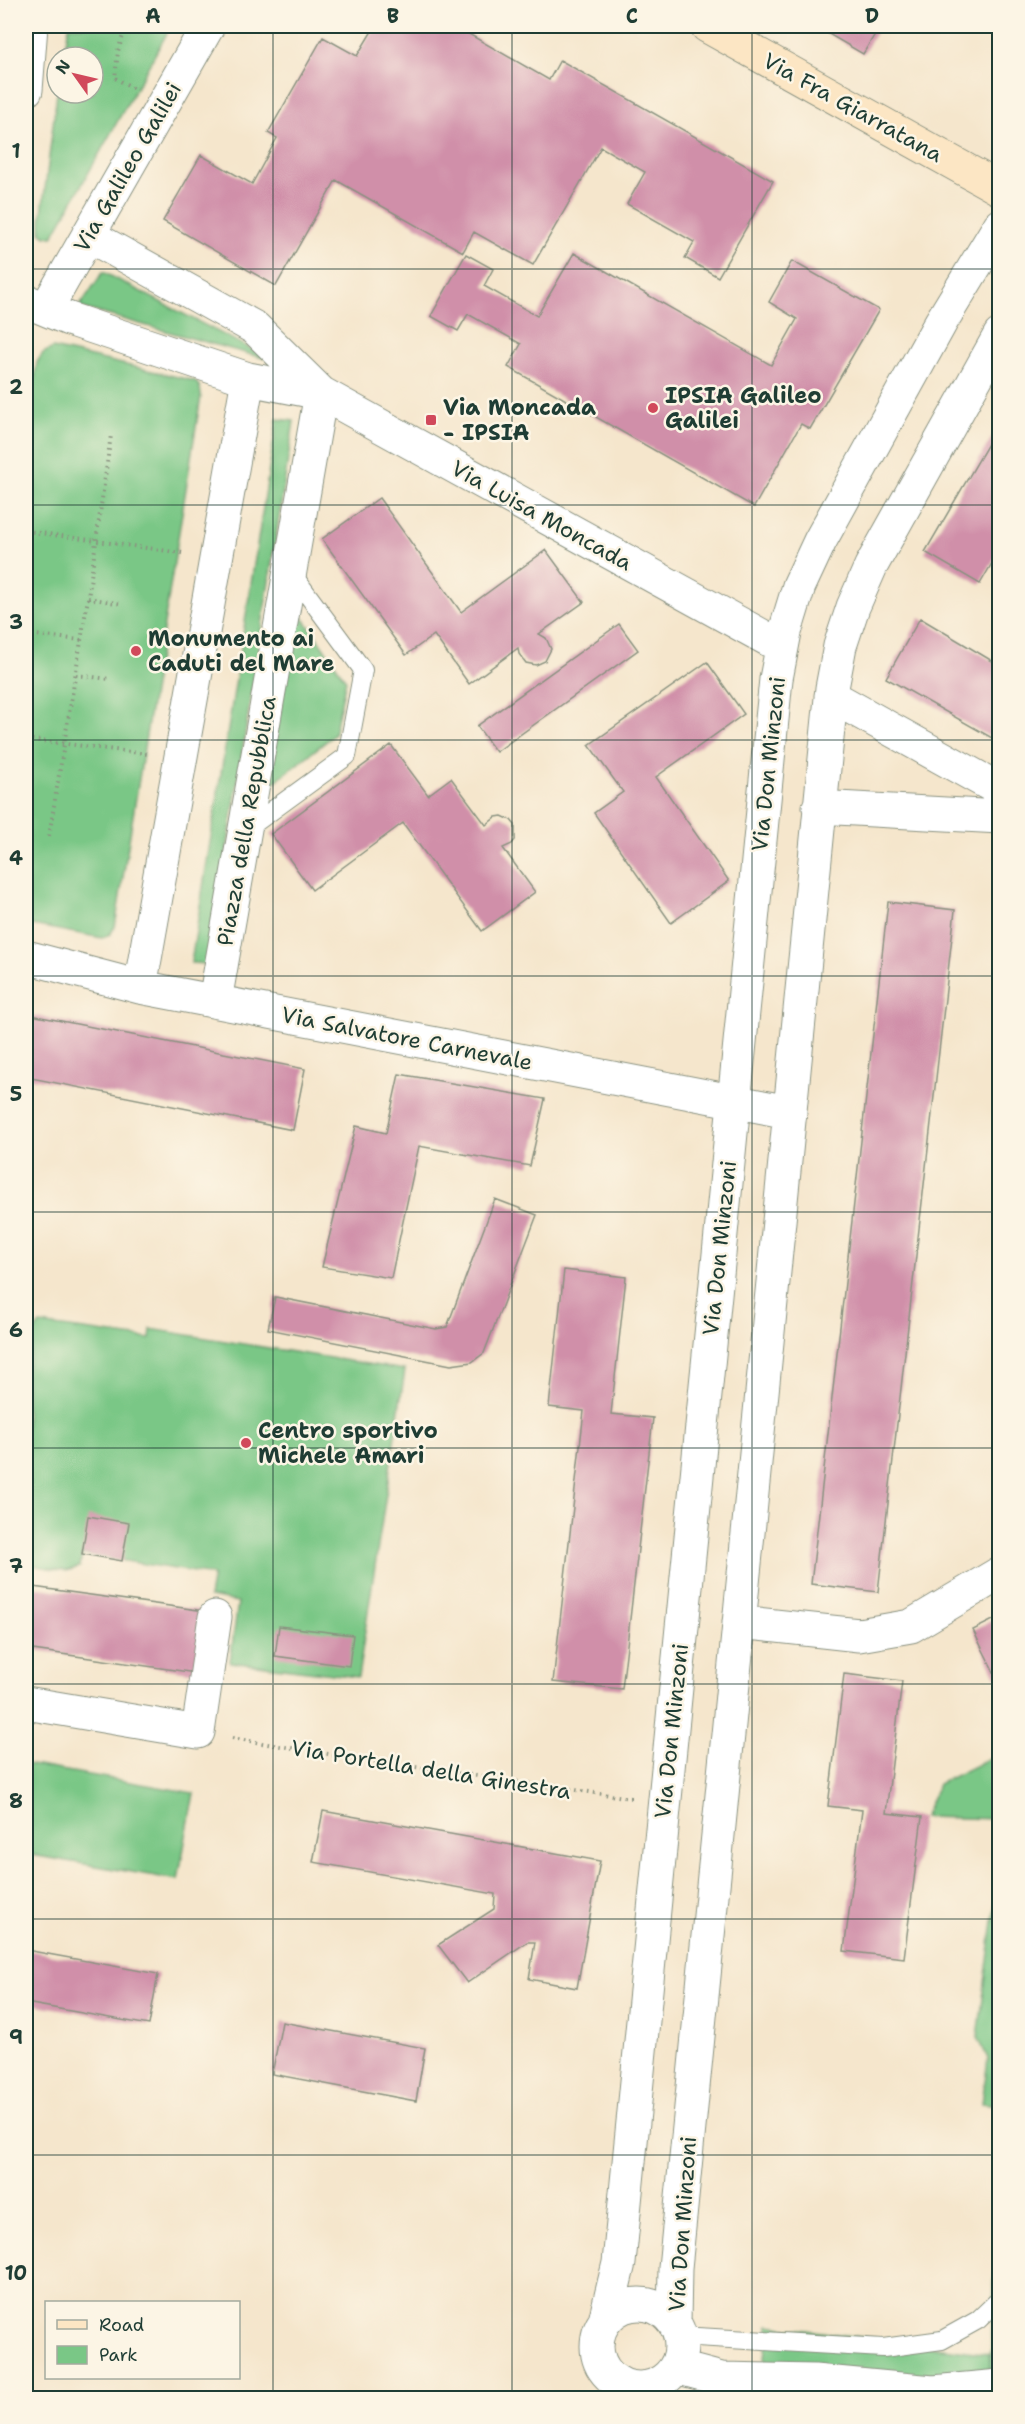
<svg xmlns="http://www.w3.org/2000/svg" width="1025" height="2424" font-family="'Shantell Sans',sans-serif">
<rect width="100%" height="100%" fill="#fcf5e5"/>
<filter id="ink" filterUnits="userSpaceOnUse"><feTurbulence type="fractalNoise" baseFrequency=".0167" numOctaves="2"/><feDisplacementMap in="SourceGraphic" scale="12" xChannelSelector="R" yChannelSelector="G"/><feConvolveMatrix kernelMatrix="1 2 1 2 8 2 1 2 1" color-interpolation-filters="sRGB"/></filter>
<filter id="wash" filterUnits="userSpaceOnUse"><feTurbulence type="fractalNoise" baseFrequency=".008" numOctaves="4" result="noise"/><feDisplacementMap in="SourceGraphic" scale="24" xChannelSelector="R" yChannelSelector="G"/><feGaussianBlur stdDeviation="1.35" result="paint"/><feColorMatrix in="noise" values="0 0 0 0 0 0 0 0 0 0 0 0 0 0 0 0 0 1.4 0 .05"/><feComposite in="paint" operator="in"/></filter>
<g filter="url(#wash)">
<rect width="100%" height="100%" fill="#f5e6cc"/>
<path fill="#7ac786" stroke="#4c825d" stroke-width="1.5" d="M69 26H171L53 236H46L41 233V221L57 93H93V57H63Z
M103 272 274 361 79 307Z
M53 348 195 381 200 387 201 396 115 927 110 934 102 938 26 924V433L37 362 43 353Z
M277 419 294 421 209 964 191 963Z
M304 619 346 680 334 735 272 784 267 780 296 620Z
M40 1324 150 1339 151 1329 405 1370 358 1677 230 1662 238 1602 209 1597 213 1575 82 1554 80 1567 66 1571 26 1564V1373L35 1330Z
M999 1754V1819L924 1817 938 1784Z
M26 1764 194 1793 178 1880 26 1854Z
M999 1875V2105L982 2103 988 2059 978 2037Z
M999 2189V2398H760L769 2325 989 2354 990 2369Z"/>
<g id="blocks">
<path fill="#d08fa9" d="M375 26H471L467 33 549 80 560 60 773 181 718 277 685 258 694 242 627 204 645 172 601 147 533 265 474 232 463 252 336 180 276 286 163 221 201 155 252 184 277 138 268 133 323 37 357 56Z
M815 26H880L863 54Z
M574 253 771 365 797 319 769 302 792 261 879 310 810 429 801 424 754 507 508 367 521 344 468 314 458 331 431 316 466 254 493 269 484 286 537 316Z
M999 425V551L980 584 925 552Z
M379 498 461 612 546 550 584 602 539 634 546 638 551 649 545 661 536 665 526 663 519 654 518 648 469 684 434 635 406 655 322 539Z
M920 618 999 665V742L886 678Z
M619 624 638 650 496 752 477 726Z
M707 662 744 714 656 777 729 881 671 923 594 813 623 792 589 745Z
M391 745 428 795 451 778 486 825 496 817 502 816 511 820 515 825V840L512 844 503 848 535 892 482 931 403 823 312 890 271 834Z
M888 902 955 910 878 1592 811 1584Z
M26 1014 305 1069 293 1130 26 1077Z
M399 1074 545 1099 530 1166 419 1146 391 1278 322 1267 356 1126 386 1133Z
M495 1199 537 1215 484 1353 472 1362 451 1365 268 1329 275 1297 436 1329 447 1327Z
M564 1270 626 1277 611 1414 653 1418 622 1689 553 1682 584 1411 549 1407Z
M88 1516 129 1523 122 1561 82 1554Z
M26 1586 205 1611 196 1673 26 1649Z
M999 1617V1682L973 1630Z
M279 1626 353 1635 349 1666 275 1656Z
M844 1674 902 1681 886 1813 922 1817 904 1958 844 1951 862 1810 828 1806Z
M323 1811 600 1861 577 1988 529 1979 535 1942H527L467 1983 438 1945 494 1909 495 1894 313 1862Z
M26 1950 158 1974 149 2025 26 2003Z
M282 2022 425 2048 416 2101 272 2074Z"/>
</g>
</g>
<g filter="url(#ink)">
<use href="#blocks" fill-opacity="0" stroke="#8a9280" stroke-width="1.5"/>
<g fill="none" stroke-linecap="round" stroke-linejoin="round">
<defs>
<path id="service" d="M244 831 347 756 363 670 290 571
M680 2336 883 2348 942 2340 978 2320 1000 2299"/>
<path id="minor" d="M88 235 255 328 321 393
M26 301 69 319 248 379 321 393 782 647
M46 309 208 26
M831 696 993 786 1000 794
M819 807 1000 817
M26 957 140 987 789 1112
M140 987 248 379
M215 1001 321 393
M739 1622 859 1635 911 1626 1000 1573
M26 1703 198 1732 215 1617
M597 2346a42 42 0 1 1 84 0a42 42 0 1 1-84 0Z
M605 2321 619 2263 776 679 785 632 799 586 820 541 941 322 1000 225
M674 2323 675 2268 832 688 840 646 853 607 871 566 1000 335
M676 2367 721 2379 814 2381 933 2392 1000 2386"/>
<path id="tertiary" d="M26 90 31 26"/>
<path id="secondary" d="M707 26 1000 189"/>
</defs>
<use href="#service" stroke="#8a9280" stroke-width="20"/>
<use href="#minor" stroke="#8a9280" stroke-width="35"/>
<use href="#tertiary" stroke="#8a9280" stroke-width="35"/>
<use href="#secondary" stroke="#8a9280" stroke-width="35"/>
<path stroke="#8a9280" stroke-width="4" stroke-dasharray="1.5 4.5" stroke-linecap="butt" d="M126 26 118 51 115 78 133 88
M26 531 182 553
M88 598 122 604
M26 634 81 640
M76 675 109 679
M26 739 148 754
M49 836 88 598 111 435
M232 1738 352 1758 631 1798"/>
<use href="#service" stroke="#fff" stroke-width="18"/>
<use href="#minor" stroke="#fff" stroke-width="33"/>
<use href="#tertiary" stroke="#fff" stroke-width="33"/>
<use href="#secondary" stroke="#fce6c4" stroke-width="33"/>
</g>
</g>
<path fill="none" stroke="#1f3d34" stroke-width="1.5" stroke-opacity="0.55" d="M273 26V2398M512 26V2398M752 26V2398M26 269H1000M26 505H1000M26 740H1000M26 976H1000M26 1212H1000M26 1448H1000M26 1684H1000M26 1919H1000M26 2155H1000"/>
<g fill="#d1495b" stroke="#fcf5e5" stroke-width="2">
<circle cx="653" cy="408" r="6"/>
<rect x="425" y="414" width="12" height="12" rx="3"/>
<circle cx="136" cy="651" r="6"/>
<circle cx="246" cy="1443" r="6"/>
</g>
<g text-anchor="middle" stroke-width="5" stroke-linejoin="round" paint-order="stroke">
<g font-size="22" fill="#1f3d34" stroke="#fcf5e5">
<text transform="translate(853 107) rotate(29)" y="8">Via Fra Giarratana</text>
<text transform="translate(127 167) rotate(-60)" y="8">Via Galileo Galilei</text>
<text transform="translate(542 515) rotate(29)" y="8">Via Luisa Moncada</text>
<text transform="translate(768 764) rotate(-84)" y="8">Via Don Minzoni</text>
<text transform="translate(246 821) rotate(-80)" y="8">Piazza della Repubblica</text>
<text transform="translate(407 1038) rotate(11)" y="8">Via Salvatore Carnevale</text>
<text transform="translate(719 1248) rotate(-84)" y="8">Via Don Minzoni</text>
<text transform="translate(671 1731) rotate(-84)" y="8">Via Don Minzoni</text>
<text transform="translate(431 1769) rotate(9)" y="8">Via Portella della Ginestra</text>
<text transform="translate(682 2224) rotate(-86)" y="8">Via Don Minzoni</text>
</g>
<g font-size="22" font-weight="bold" fill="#1f3d34" stroke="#fcf5e5" text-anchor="start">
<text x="665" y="403">IPSIA Galileo<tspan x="665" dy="25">Galilei</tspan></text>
<text x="443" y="415">Via Moncada<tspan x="443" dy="25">- IPSIA</tspan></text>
<text x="148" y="646">Monumento ai<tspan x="148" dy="25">Caduti del Mare</tspan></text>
<text x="258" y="1438">Centro sportivo<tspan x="258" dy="25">Michele Amari</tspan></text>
</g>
</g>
<rect width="1025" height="2424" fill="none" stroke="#fcf5e5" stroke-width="66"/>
<rect x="45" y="2301" width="195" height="78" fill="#fcf5e5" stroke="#a4ab9e" stroke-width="1.5"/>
<rect x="57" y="2320" width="30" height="9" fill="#fce6c4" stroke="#a4ab9e" stroke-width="1.5"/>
<text x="99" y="2331" font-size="18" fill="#1f3d34">Road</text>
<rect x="57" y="2346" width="30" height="18" fill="#7ac786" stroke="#a4ab9e" stroke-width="1.5"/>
<text x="99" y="2361" font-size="18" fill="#1f3d34">Park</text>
<g transform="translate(75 75) rotate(304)"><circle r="28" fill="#fcf5e5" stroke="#a4ab9e" stroke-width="1.5"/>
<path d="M0-4.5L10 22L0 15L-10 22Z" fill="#d1495b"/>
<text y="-9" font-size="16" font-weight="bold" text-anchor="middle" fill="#1f3d34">N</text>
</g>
<rect x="33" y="33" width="959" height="2358" fill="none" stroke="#1f3d34" stroke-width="2"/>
<g font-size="20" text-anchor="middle" font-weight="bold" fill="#1f3d34">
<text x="153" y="23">A</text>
<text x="393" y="23">B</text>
<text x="632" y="23">C</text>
<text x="872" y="23">D</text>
<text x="16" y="158">1</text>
<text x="16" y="394">2</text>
<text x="16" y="629">3</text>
<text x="16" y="865">4</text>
<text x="16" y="1101">5</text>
<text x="16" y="1337">6</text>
<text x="16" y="1573">7</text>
<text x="16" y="1808">8</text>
<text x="16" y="2044">9</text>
<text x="16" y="2280">10</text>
</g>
</svg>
